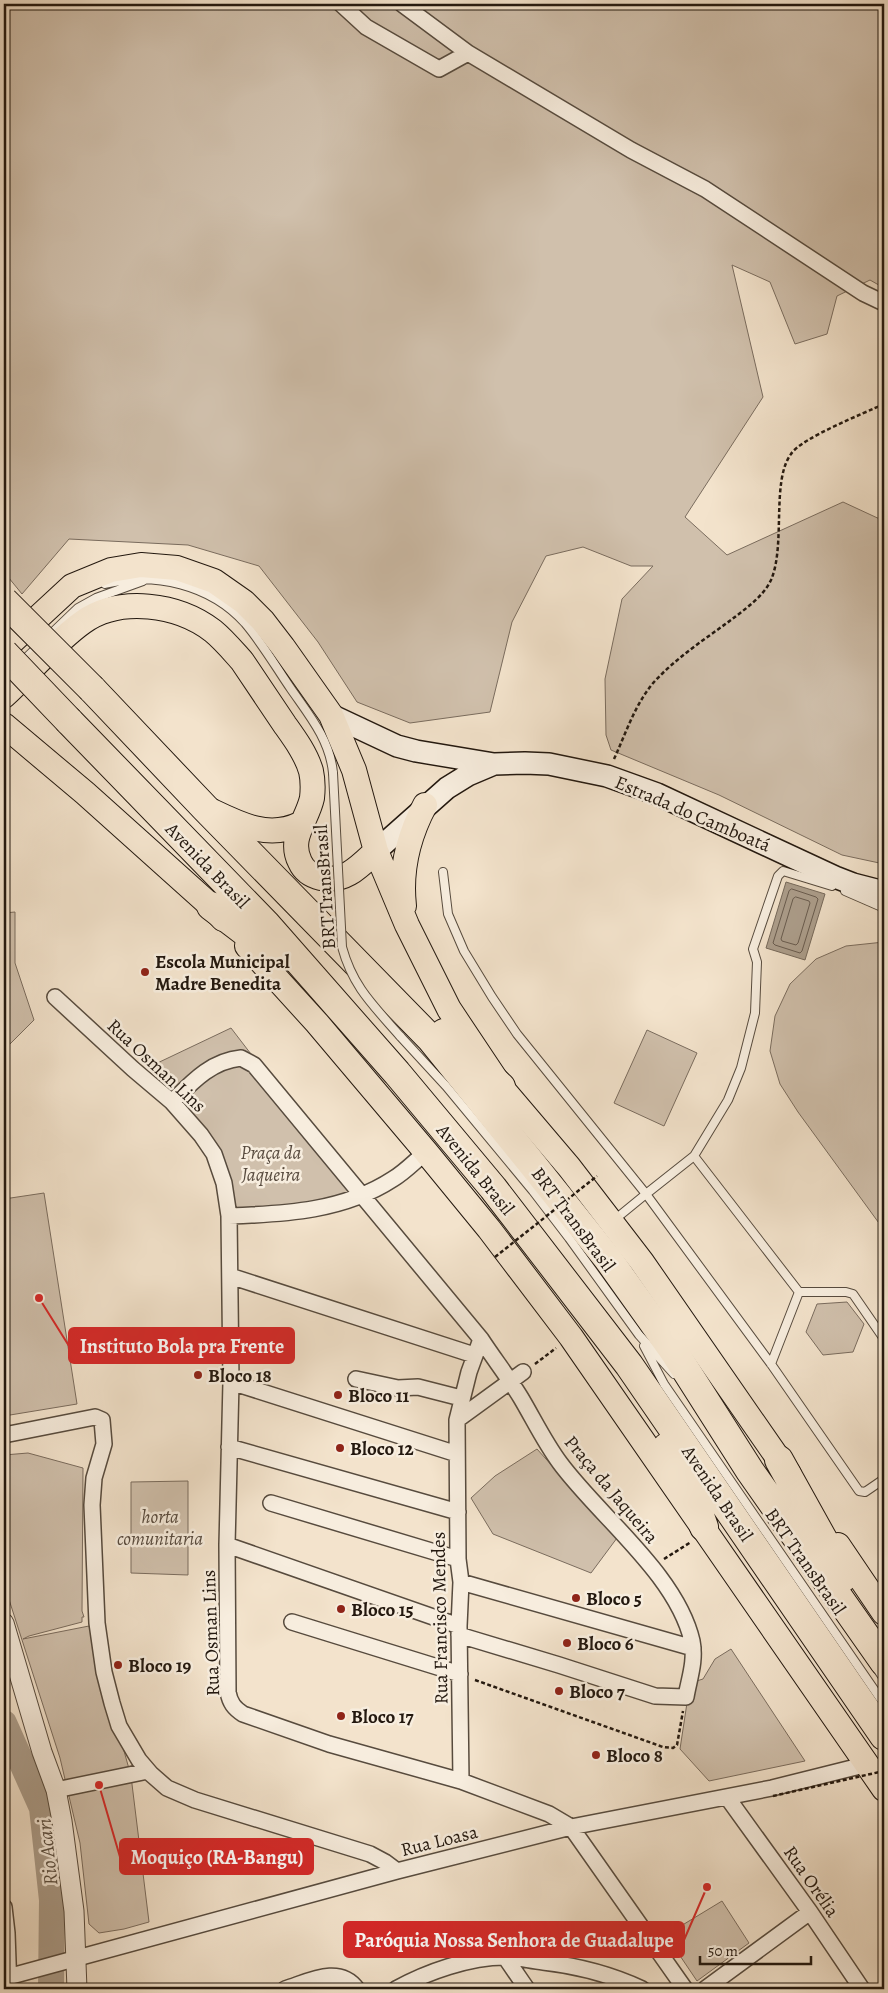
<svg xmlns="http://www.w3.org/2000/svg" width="888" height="1993" font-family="Alegreya,serif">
<rect width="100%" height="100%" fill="#f3e3cc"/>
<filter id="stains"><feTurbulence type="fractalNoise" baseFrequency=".004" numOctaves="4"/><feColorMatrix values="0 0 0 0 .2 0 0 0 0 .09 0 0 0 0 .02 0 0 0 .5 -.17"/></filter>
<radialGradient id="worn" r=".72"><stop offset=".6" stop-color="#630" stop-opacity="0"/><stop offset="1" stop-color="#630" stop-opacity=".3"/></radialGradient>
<path fill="#d0c0ac" stroke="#7a6c5e" d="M4 4H884V288L870 280 837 296 827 334 795 344 770 282 732 265 763 397 685 517 727 555 843 502 884 521V864L842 855 719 795 611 750 606 735 605 679 622 599 653 566H631L583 547 546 556 512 622 490 712 410 723 357 702 318 642 259 566 188 545 69 539 22 594 4 572Z
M15 912V963L34 1020 4 1050V913Z
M884 942V1230L798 1112 780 1084 770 1051 775 1016 790 984 816 959 846 946Z
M231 1028 359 1195 232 1214 218 1149 184 1106 149 1067Z
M647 1030 697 1053 664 1126 614 1103Z
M44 1193 77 1404 4 1416V1199Z
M847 1302 864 1324 853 1352 823 1355 806 1332 817 1304Z
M537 1449 617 1538 591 1573 493 1534 471 1498 495 1476Z
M28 1453 83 1468 82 1611 84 1617H82V1622L29 1636 23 1639 89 1626 131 1776 149 1922 124 1929 99 1933 89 1924 80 1843 60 1758 4 1584V1455Z
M188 1481V1575L131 1573V1482Z
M731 1649 805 1761 709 1781 680 1749 690 1683 703 1679 715 1659Z
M722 1901 749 1943 697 1981 666 1935Z"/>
<path fill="#ac9e8c" stroke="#75685a" d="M786 882 825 894 805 960 766 948Z"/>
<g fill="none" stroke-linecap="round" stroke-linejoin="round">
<path stroke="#685b4e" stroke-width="1" d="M792 889 816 897 818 899 802 951 800 953 775 945 773 943 789 891Z
M796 897 809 901 810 903 798 943 796 945 782 941 781 939 793 899Z"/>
<path stroke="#ac9e8c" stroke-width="26" d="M4 1723 42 1808 52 1900 51 1989"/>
<defs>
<path id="service" d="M105 584C154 571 211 585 245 623 262 643 276 667 291 689 309 715 330 740 333 773
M4 679 78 608 96 598 143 581
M443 872 448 914 464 951 492 997 517 1034 646 1194 613 1221
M832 886 783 871 778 876 753 949 757 962 755 1013 741 1068 728 1100 694 1156 646 1194 771 1364 859 1491 865 1492 884 1479
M845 891 884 908
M400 1036 446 1086 533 1191 569 1238 639 1335 674 1374
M694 1156 799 1292H846L853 1294 884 1339
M644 1346 664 1384 884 1704
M771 1364 799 1292
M876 1667 884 1679"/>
<path id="minor" d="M341 4 366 27 439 69 468 53 631 150 705 189 863 293 884 303
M402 4 468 53
M55 997 133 1069 172 1102 201 1135 214 1154 224 1183 229 1216 231 1382 227 1545 228 1692C230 1703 234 1708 243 1714L329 1744 461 1781
M172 1102C192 1082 211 1061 241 1058L254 1065 481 1339C494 1359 509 1378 521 1398 534 1420 545 1443 560 1463 600 1517 677 1575 692 1641 696 1661 689 1679 686 1697L655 1696 559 1665 459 1635
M229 1216C286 1214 344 1211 393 1179 405 1172 415 1161 426 1152
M230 1276 474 1355
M481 1339 469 1372 457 1420 458 1559 461 1582 459 1626 461 1781 549 1814 571 1827 685 1989
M356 1379 398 1388 418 1387 461 1398
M231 1382 457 1454
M457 1420 523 1372
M4 1435 95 1417 102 1420 104 1444 94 1478 92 1505 97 1623 104 1672 112 1703 119 1726 139 1760 151 1774 167 1788 195 1800 370 1854 385 1862 397 1871
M229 1447 458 1512
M271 1503 458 1559
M227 1545 459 1626
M461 1582 693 1648
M292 1622 460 1674
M56 1790 148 1771
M727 1797 810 1912 862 1989
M4 1907 7 1933 9 1989
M505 1957 527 1989
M4 1978 397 1871 571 1827 772 1788 868 1764
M285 1989C308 1982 339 1964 357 1989
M396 1989C427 1972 469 1957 505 1957 518 1957 531 1961 543 1962 579 1966 610 1974 642 1989
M705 1989 810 1912"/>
<path id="tertiary" d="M4 1623 42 1752 56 1790 62 1821 74 1911 77 1989"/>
<path id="secondary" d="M331 715 397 746 416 751 494 764 525 763 549 764 607 776 657 794 835 877 853 884 884 892
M376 851 447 788 468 775 494 764"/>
<path id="primary" d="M4 649 72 586 111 570 141 565 177 568 214 581 244 602 263 621 283 647 331 715 354 770 376 851 407 925 449 1009 501 1087 569 1167 642 1262 789 1474
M4 696C29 673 56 641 83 622 120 596 178 604 213 631 224 640 233 651 242 661 257 683 271 704 285 725 295 739 306 754 311 771 313 780 313 789 312 798 307 821 288 838 300 862 304 871 312 876 321 878 345 883 360 866 376 851
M4 725 85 793 211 906 223 919
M212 811C241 825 269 839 300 824
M404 906C400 870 408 837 425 805
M247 946 317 1023 426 1152 489 1229 571 1337 884 1789
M838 1545 884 1613"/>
<path id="motorway" d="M92 689 205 808 431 1039 529 1160 608 1259 673 1350 750 1471 884 1662
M69 721 266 924 397 1073 493 1188 629 1365 884 1736
M211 906 261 944 276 959
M444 1033 501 1087
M667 1447 690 1487 704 1527
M779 1460 844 1577"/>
</defs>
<use href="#service" stroke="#574b3e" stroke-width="10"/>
<use href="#minor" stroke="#574b3e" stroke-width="18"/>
<use href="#tertiary" stroke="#574b3e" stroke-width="21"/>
<use href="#secondary" stroke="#23180f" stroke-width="24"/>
<use href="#primary" stroke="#23180f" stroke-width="26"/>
<use href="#motorway" stroke="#23180f" stroke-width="30"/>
<path stroke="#23180f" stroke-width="2.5" stroke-dasharray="4 2.5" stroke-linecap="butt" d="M614 759C626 733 635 704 654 682 676 658 705 639 731 620 745 609 763 597 771 580 786 545 771 481 791 454 801 438 865 413 884 404
M535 1364 556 1348
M664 1559 691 1542
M475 1680 663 1747 673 1748 677 1745 683 1711"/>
<use href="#service" stroke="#f7edde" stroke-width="8"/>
<use href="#minor" stroke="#f7edde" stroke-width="15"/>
<use href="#tertiary" stroke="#f7edde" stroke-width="19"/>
<use href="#secondary" stroke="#f7edde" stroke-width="21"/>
<use href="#primary" stroke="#f3e3cc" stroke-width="24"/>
<use href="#motorway" stroke="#f3e3cc" stroke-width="28"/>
<defs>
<path id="service-bridge" d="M333 773 342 947C353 987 373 1005 400 1036"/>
<path id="motorway-bridge" d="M4 601 92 689
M4 653 69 721"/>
</defs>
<use href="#service-bridge" stroke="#574b3e" stroke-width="10" stroke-linecap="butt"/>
<use href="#motorway-bridge" stroke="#23180f" stroke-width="30" stroke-linecap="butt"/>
<path stroke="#23180f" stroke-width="2.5" stroke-dasharray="4 2.5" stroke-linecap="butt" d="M495 1257 597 1176
M773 1796 884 1771"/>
<use href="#service-bridge" stroke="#f7edde" stroke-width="8"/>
<use href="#motorway-bridge" stroke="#f3e3cc" stroke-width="28"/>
</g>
<g fill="#8f2418" stroke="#f7edde" stroke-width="2">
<circle cx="145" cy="972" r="5"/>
<circle cx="198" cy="1375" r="5"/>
<circle cx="338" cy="1395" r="5"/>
<circle cx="340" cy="1448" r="5"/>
<circle cx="576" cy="1598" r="5"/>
<circle cx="341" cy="1609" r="5"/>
<circle cx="567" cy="1643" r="5"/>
<circle cx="118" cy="1665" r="5"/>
<circle cx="559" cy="1691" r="5"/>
<circle cx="341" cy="1716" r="5"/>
<circle cx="596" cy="1755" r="5"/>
</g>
<g text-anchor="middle" stroke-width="5" stroke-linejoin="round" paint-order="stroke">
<g font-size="19" fill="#23180f" stroke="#f7edde">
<text transform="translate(693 813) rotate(23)" y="7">Estrada do Camboatá</text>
<text transform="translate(208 865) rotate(46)" y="7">Avenida Brasil</text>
<text transform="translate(324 887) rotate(-94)" y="7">BRT TransBrasil</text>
<text transform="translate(157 1065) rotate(43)" y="7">Rua Osman Lins</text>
<text transform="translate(476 1169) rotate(51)" y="7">Avenida Brasil</text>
<text transform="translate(574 1219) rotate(53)" y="7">BRT TransBrasil</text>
<text transform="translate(612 1489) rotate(50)" y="7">Praça da Jaqueira</text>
<text transform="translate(718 1493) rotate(56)" y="7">Avenida Brasil</text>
<text transform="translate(806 1561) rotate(55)" y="7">BRT TransBrasil</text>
<text transform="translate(439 1618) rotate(-91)" y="7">Rua Francisco Mendes</text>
<text transform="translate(210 1633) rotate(-92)" y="7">Rua Osman Lins</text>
<text transform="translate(439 1840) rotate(-14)" y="7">Rua Loasa</text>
<text transform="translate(812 1881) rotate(55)" y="7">Rua Orélia</text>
</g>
<g font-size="19" font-weight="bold" fill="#23180f" stroke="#f7edde" text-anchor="start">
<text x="155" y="968">Escola Municipal<tspan x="155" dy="22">Madre Benedita</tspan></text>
<text x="208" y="1382">Bloco 18</text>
<text x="348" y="1402">Bloco 11</text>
<text x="350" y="1455">Bloco 12</text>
<text x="586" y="1605">Bloco 5</text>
<text x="351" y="1616">Bloco 15</text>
<text x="577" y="1650">Bloco 6</text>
<text x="128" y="1672">Bloco 19</text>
<text x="569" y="1698">Bloco 7</text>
<text x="351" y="1723">Bloco 17</text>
<text x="606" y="1762">Bloco 8</text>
</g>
<g font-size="19" font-style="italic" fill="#574a3e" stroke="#f7edde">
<text x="271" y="1159">Praça da<tspan x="271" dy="22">Jaqueira</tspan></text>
<text x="160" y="1523">horta<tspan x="160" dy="22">comunitaria</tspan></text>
</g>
<g font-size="20" font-style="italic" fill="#5a4e41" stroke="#f7edde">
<text transform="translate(47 1852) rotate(-96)" y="7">Rio Acari</text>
</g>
</g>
<path fill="none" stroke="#d62828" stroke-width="2" d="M39 1298L69 1346M99 1785L120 1857M707 1887L684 1940"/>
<g fill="#d62828" stroke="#f7edde" stroke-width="2">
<circle cx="39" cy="1298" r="5"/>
<circle cx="99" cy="1785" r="5"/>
<circle cx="707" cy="1887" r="5"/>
</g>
<g fill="#d62828" stroke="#d62828" stroke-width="2">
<rect x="69" y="1328" width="225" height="35" rx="5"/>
<rect x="120" y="1839" width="193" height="35" rx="5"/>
<rect x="344" y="1922" width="340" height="35" rx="5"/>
</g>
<g font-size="20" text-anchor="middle" font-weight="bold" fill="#fff">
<text x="182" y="1353">Instituto Bola pra Frente</text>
<text x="217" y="1864">Moquiço (RA-Bangu)</text>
<text x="514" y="1947">Paróquia Nossa Senhora de Guadalupe</text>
</g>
<rect width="888" height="1993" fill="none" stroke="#f3e3cc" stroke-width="20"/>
<rect x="5" y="5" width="878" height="1983" fill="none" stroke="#23180f" stroke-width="2.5"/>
<rect x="10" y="10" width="868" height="1973" fill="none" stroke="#23180f"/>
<path d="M700 1956v8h111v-8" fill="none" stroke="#23180f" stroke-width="2.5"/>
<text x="708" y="1956" font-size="15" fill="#23180f" stroke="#f7edde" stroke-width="4" paint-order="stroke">50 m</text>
<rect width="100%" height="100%" filter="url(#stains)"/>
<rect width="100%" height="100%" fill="url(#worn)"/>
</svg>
